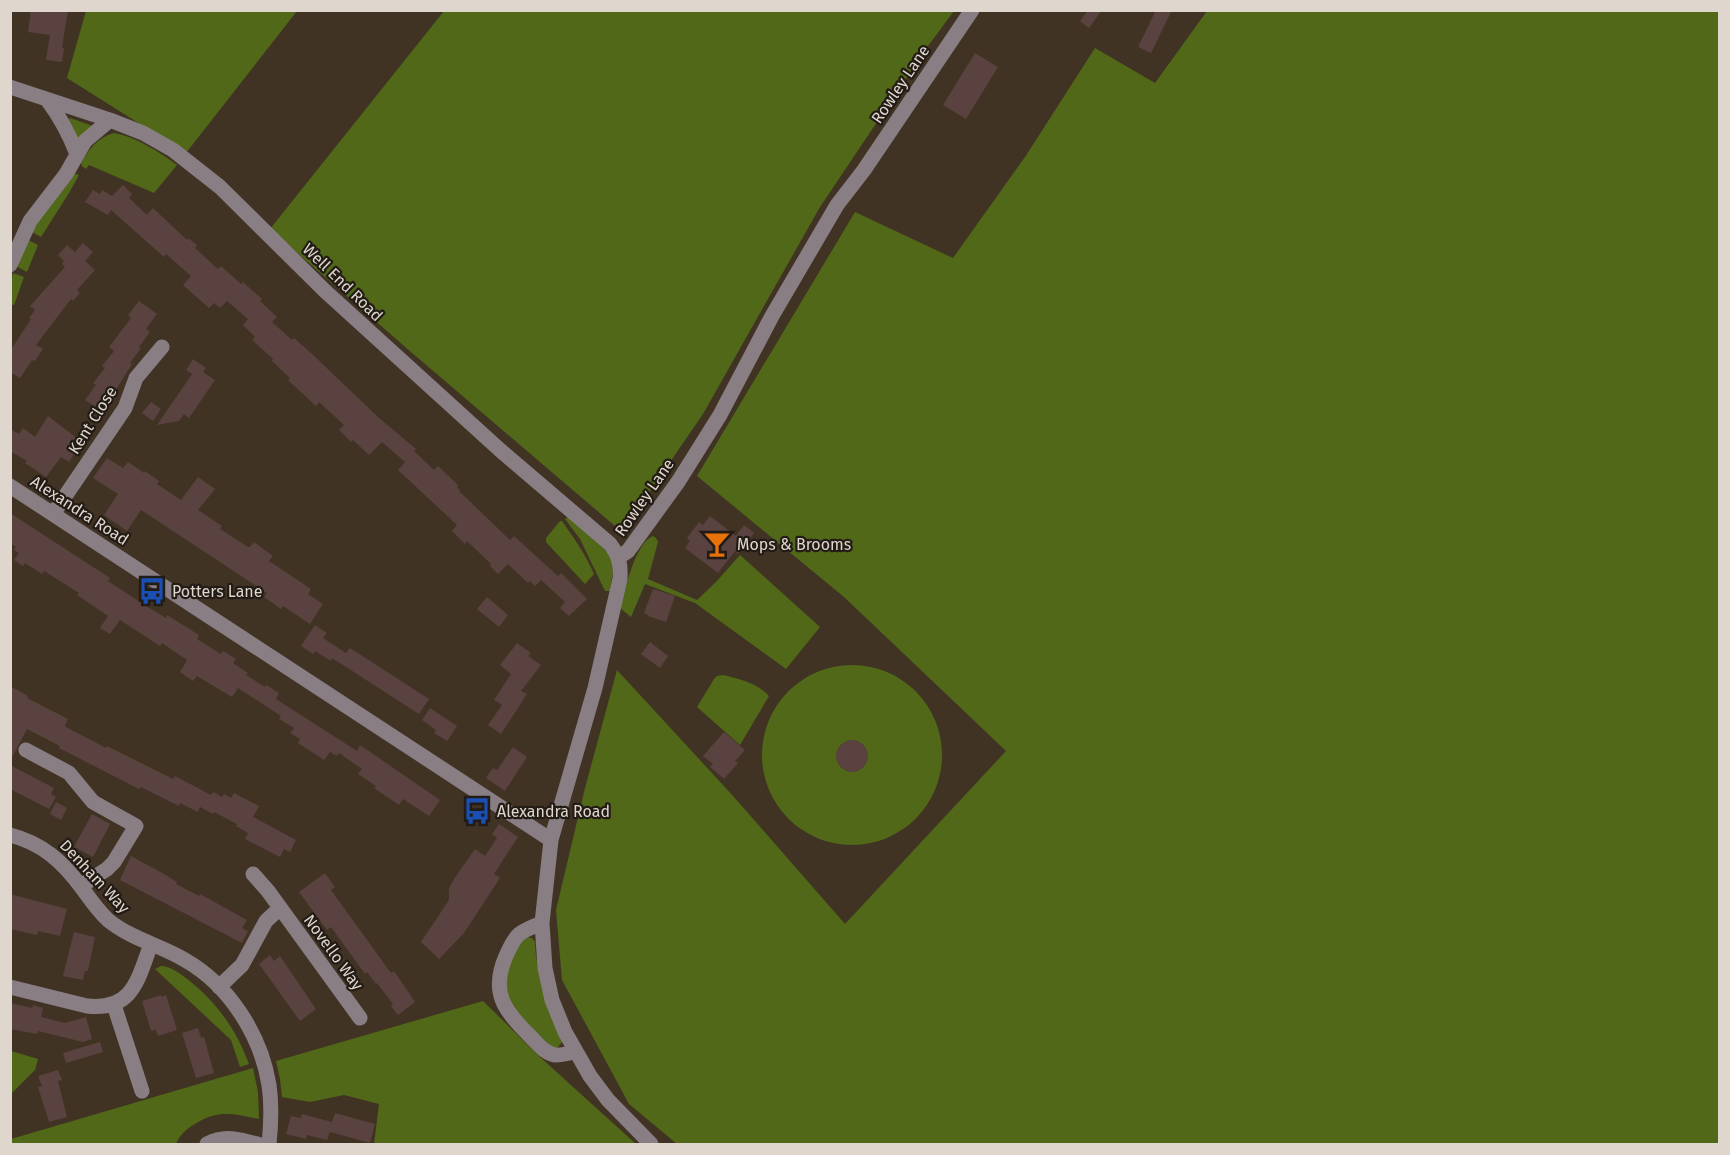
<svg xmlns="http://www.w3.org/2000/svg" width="1730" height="1155" font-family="'Fira Sans',sans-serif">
<rect width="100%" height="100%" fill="#413324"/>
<path fill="#506817" d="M86 11H297L186 153 67 78Z
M444 11H954L928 46 820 207 703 414 622 532 411 352 270 229Z
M1207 11H1719V1144H677L629 1104 562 980 556 910 585 788 617 670 734 797 845 924 1006 751 844 597 697 476 855 212 953 258 1025 157 1095 48 1155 83Z
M70 118 93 126 79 141 69 119Z
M114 133C137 137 159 152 177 165L154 193 89 165 86 169 82 166 81 163C90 148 97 138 114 133Z
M73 173 79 175 69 193 41 237 30 231Z
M28 240 38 245 27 272 18 267 16 264Z
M13 273 24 277 14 305 10 304 11 280Z
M568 517C580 528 608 547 612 562 614 571 611 582 610 591H605L580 539 565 519Z
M560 521H562C574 538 586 555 594 574L585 584 546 542V538Z
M653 536 656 538 658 542 648 579 697 600 716 582 740 555 820 627 786 669 695 603 645 584 631 617 620 608C625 590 635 543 653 536Z
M762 755a90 90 0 1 1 180 0a90 90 0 1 1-180 0Z
M723 675C740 679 757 683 769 696L740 745 697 707 714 679 717 676Z
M525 937 532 938 535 942C536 977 549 1009 562 1042L558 1047 554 1048 549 1045 518 1014 508 1000 505 979 519 942Z
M161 966C170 966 179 973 186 978 216 1001 236 1029 249 1064L240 1067 231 1040 155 969Z
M483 1001 540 1057 636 1144H374L379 1104 344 1095 310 1102 282 1097 280 1079 276 1061Z
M11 1051 38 1059 35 1070 11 1094Z
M253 1068 258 1092 259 1119C234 1114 218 1109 195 1124 187 1128 179 1136 176 1144H11V1139Z"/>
<path fill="#59423f" d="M31 10H68L62 48H64L62 62 46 60 50 35 28 32Z
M1088 10H1102L1089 28 1080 21Z
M1156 10H1172L1151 53 1138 47Z
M975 53 998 67 966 119 943 105Z
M123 185 132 194 129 198 147 215 153 208 187 240 188 238 197 245 195 248 218 269 221 266 241 284 243 282 262 299 260 301 277 317 272 322 292 340 294 338 311 353 378 417 416 449 414 451 434 470 438 466 458 485 457 487 460 490 459 491 510 540 514 536 558 576 561 573 587 599 569 616 560 608 565 602 541 580 535 586 530 581 528 583 508 564 498 574 490 566 491 564 467 541 465 544 452 531 457 525 398 470 405 462 382 442 369 455 353 440 351 442 339 430 344 425 319 402 316 406 288 380 290 378 272 361 273 359 252 340 255 337 243 325 248 319 227 301 220 308 214 303 209 308 183 285 191 276 166 254 164 257 111 210 108 215 85 202 93 190 100 194 102 190 112 196Z
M83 243 93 252 85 261 95 270 77 290 80 293 73 301 71 299 36 345 43 349 35 361 32 360 20 378 10 372V351L31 319 29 318 35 310 30 306 65 267 62 264 64 261 58 255 67 245 75 252Z
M139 301 157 314 146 329 150 332 139 347 141 348 130 363 132 364 112 396 114 398 106 408 100 404 97 408 85 400 96 385 93 383 105 368 102 366 114 351 109 347 131 318 128 315Z
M193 359 206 368 203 372 215 380 189 418 184 414 179 421 157 425 192 374 186 370Z
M151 402 161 409 153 421 142 413Z
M48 416 82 442 69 462 61 457 46 477 25 463 27 461 10 451V429L19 434 23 428 35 437Z
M107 458 123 468 128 462 144 473 145 471 159 481 157 484 181 500 198 477 215 489 198 510 222 526 220 529 248 547H250L254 542 273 556 269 561 311 589 308 594 323 604 310 624 283 606 281 609 264 597 267 593 141 510 127 531 104 515 118 494 93 478Z
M10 513 110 578 108 581 146 606 166 618 167 615 199 635 197 639 221 654 223 651 236 659 233 663 248 673 246 675 265 687 266 685 279 693 276 699 357 751 360 745 440 800 429 816 403 799 399 805 374 788 376 786 358 774 362 769 339 753 337 756 330 752 324 760 298 743 300 739 290 733 294 728 279 719 281 716 238 688 232 697 197 676 193 681 180 672 187 660 162 643 160 646 120 620 110 634 100 628 108 616 77 595 79 593 44 571 42 574 25 563 23 566 14 560 19 553 14 550 16 547 10 543Z
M710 516 736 536 744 525 754 533 738 554 735 551 718 573 685 548 690 541 687 538 699 522 703 525Z
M653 589 675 596 666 622 648 616V615L644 613Z
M487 597 508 615 499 627 477 609Z
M315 625 327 633 323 638 346 653 350 648 429 699 419 714 332 658 331 661 315 651 313 654 301 646Z
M650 642 668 656 660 668 641 654Z
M517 643 531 653 528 656 541 665 521 691 527 694 501 734 488 725 502 705 494 700 511 674 500 665Z
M10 686 28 696 27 698 68 719 65 725 66 727 106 748 107 746 173 779 175 776 211 795 213 792 222 797 224 794 231 798 234 793 259 806 253 817 296 840 290 852 284 849 280 857 245 839 248 833 236 826 237 824 214 812 213 814 200 807 198 812 180 803 179 806 141 787 139 789 59 748 60 746 27 729 10 761Z
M430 708 457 726 447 741 434 733 436 730 422 720Z
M724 732 745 750 735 761 738 763 724 779 710 767 713 764 703 756Z
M836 756a16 16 0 1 1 32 0a16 16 0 1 1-32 0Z
M513 747 527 757 505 791 486 778 493 768 497 770Z
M10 765 54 788 51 794 56 797 49 809 10 789Z
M56 802 67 808 61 820 50 814Z
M92 814 110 824 93 857 74 847Z
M499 824 518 837 494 874 500 878 464 933 439 959 421 942 449 900V888L454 879 475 849 485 856 497 838 492 834Z
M131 856 164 874 177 882 176 884 199 896 200 894 247 920 242 928 248 931 242 943 120 880Z
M325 873 335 887 331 890 391 973 394 971 415 1002 398 1015 391 1006 393 1004 377 983 376 984 367 972 365 974 331 927 327 930 299 892Z
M10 894 67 909 60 936 38 931 37 935 10 929Z
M74 932 95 937 88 971H85L83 980 63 976Z
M270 955 274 961 280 956 316 1009 300 1021 259 964Z
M161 995 162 997 166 995 177 1030 158 1036 156 1030 151 1031 142 1001Z
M10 1003 32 1008 33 1005 43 1008 41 1017 65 1023 86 1017 92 1039 83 1042 38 1031 37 1034 10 1029Z
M198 1028 201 1038 204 1037 214 1073 196 1078 182 1033Z
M100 1042 103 1052 66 1063 63 1053Z
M58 1070 62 1080 58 1081 67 1117 49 1122 38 1087 42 1086 38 1076Z
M335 1113 375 1124 370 1143 330 1132 327 1140 307 1135 306 1139 286 1134 291 1116 301 1118 302 1114 332 1122Z"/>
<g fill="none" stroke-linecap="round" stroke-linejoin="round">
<path stroke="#887e84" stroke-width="15" d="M10 87 110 120 143 133 173 150 220 187 325 291 500 450 610 544C619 556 621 564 620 579L595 688 551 840 542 923 545 968 552 1000 565 1032 590 1076 608 1100 651 1144
M48 101C61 118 69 134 77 154
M10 265 30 221 66 174 85 141 110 120
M10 486 551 840
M53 514 125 408 136 378 162 347
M619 557 628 551 678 482 720 415 772 316 837 205 864 170 972 10
M26 750 69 773 93 802 136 826 114 862 107 869 81 886
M10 835C42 843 63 862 82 888 90 899 98 911 108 920 131 939 160 945 185 960 229 985 261 1035 269 1085 272 1105 271 1125 269 1144
M253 874 268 891 360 1018
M542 923C519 932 516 933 506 956 490 992 504 1011 531 1037 538 1044 546 1055 557 1055 563 1055 570 1053 576 1051
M10 987 87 1006C133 1011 138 979 151 944
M219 987 242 965 266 921 280 908
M114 1005 142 1091
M207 1144C226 1134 239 1140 258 1144"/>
</g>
<defs>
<symbol id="bar-bare" viewBox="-9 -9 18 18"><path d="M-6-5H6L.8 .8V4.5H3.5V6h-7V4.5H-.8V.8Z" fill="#e8710a" stroke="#231c16" stroke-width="2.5" paint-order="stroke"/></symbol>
<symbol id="bus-bare" viewBox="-9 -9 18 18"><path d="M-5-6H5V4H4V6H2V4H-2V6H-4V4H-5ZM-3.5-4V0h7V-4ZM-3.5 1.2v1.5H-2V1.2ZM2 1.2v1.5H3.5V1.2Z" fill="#1a4fb4" stroke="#231c16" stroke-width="2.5" paint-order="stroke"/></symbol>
</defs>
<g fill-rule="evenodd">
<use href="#bar-bare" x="698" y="525" width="38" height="38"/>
<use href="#bus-bare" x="133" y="572" width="38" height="38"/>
<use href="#bus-bare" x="458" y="792" width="38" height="38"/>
</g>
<g text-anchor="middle" stroke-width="4.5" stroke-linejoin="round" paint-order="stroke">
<g font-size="16" fill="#dfd7cd" stroke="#231c16">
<text transform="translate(900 84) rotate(-56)" y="6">Rowley Lane</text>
<text transform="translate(343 282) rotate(44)" y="6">Well End Road</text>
<text transform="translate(92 420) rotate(-58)" y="6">Kent Close</text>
<text transform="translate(644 497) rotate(-55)" y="6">Rowley Lane</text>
<text transform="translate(80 510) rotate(33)" y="6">Alexandra Road</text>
<text transform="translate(95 876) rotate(47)" y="6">Denham Way</text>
<text transform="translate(334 952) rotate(54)" y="6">Novello Way</text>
</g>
<g font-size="16" fill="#dfd7cd" stroke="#231c16" text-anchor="start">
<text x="737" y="550">Mops &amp; Brooms</text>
<text x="172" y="597">Potters Lane</text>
<text x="497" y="817">Alexandra Road</text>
</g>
</g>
<rect width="1730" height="1155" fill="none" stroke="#dfd7cd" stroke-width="24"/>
</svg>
